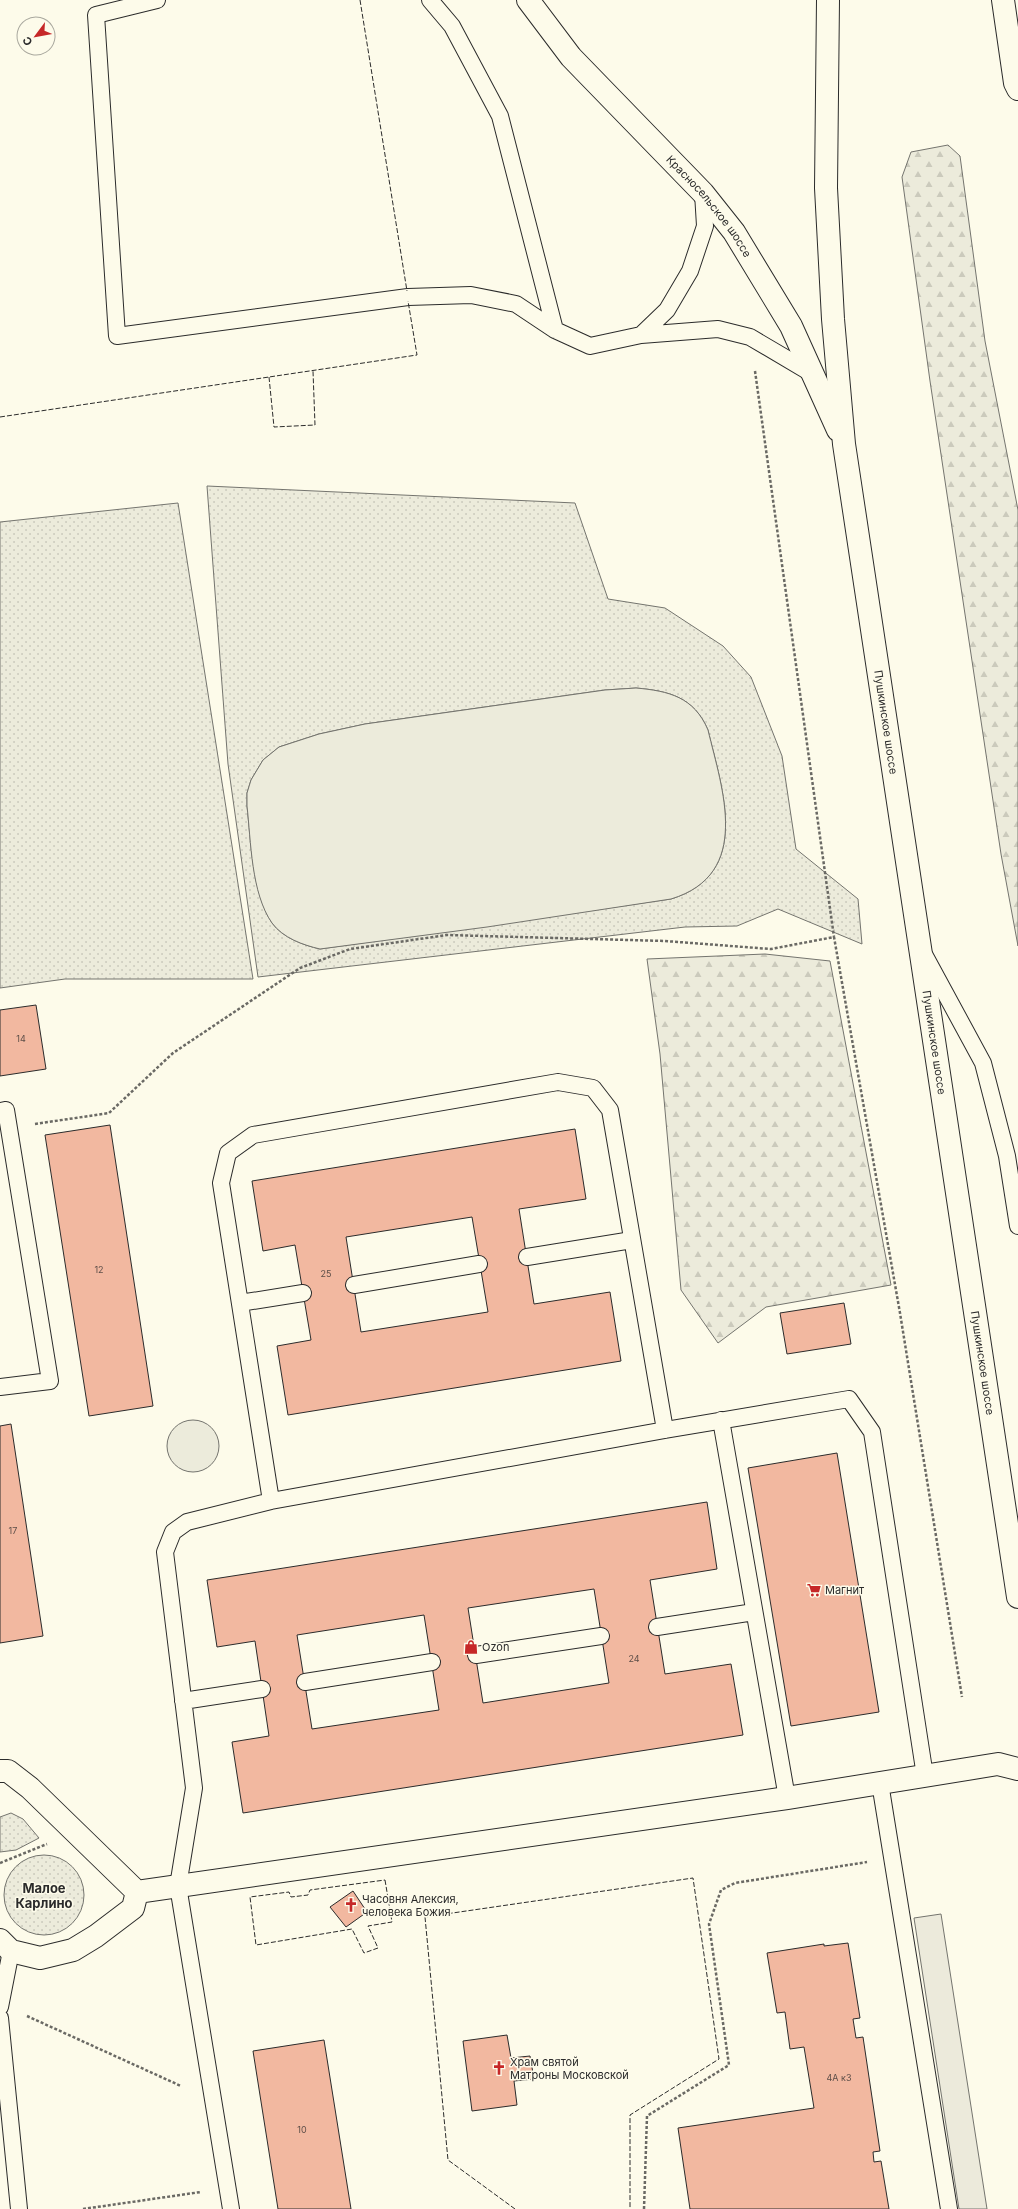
<svg xmlns="http://www.w3.org/2000/svg" width="1018" height="2209" font-family="Inter,sans-serif">
<defs>
<pattern id="grass-dots" width="8" height="8" patternUnits="userSpaceOnUse"><rect width="8" height="8" fill="#ecebdb"/><path d="M2 2h.1M6 6h.1" fill="none" stroke="#cbcabc" stroke-width="1.8" stroke-linecap="round"/></pattern>
<pattern id="forest-firs" width="22" height="20" patternUnits="userSpaceOnUse"><rect width="22" height="20" fill="#ecebdb"/><path d="M5 1l3.5 6h-7zM16 11l3.5 6h-7z" fill="#cbcabc"/></pattern>
</defs>
<rect width="100%" height="100%" fill="#fdfbea"/>
<path fill="url(#grass-dots)" stroke="#74746e" fill-rule="evenodd" d="M207 486 575 503 608 599 665 608 723 646 751 677 782 756 796 849 858 899 862 944 778 909 737 926 685 927 258 977 228 764ZM636 688C669 691 694 697 708 730 722 789 753 874 671 899L320 949C303 945 283 938 272 923 252 892 251 842 247 806V793L251 780 263 760 279 747 319 734 365 724 605 690Z
M178 503 253 979H65L0 988V522Z
M11 1813 23 1819 39 1838 16 1850 0 1852V1817Z
M4 1895a40 40 0 1 1 80 0a40 40 0 1 1-80 0Z"/>
<path fill="url(#forest-firs)" stroke="#74746e" d="M948 145 960 156 985 341 1018 510V946L1001 854 930 381 902 177 911 152Z
M765 954 830 961 891 1285 766 1307 718 1343 681 1290 660 1054 647 959Z"/>
<path fill="#ecebdb" stroke="#74746e" d="M636 688C669 691 694 697 708 730 722 789 753 874 671 899L487 927 320 949C303 945 283 938 272 923 251 893 251 841 247 806V793L251 780 263 760 279 747 319 734 365 724 605 690Z
M167 1446a26 26 0 1 1 52 0a26 26 0 1 1-52 0Z"/>
<path fill="#eceadb" stroke="#74746e" d="M941 1914 987 2209H959L914 1918Z"/>
<path fill="#f2b8a0" stroke="#2b2b2b" fill-rule="evenodd" d="M36 1005 46 1069 0 1076V1010Z
M110 1125 153 1406 89 1416 45 1135Z
M575 1129 586 1199 519 1209 534 1304 610 1292 621 1361 288 1415 277 1346 311 1340 295 1245 263 1251 252 1181ZM472 1217 488 1312 361 1332 346 1237Z
M844 1303 851 1344 787 1354 780 1313Z
M11 1424 43 1636 0 1643V1426Z
M837 1453 879 1712 791 1726 748 1468Z
M707 1502 717 1569 650 1580 665 1674 731 1664 743 1735 243 1813 232 1742 269 1736 255 1641 217 1647 207 1580ZM594 1589 609 1683 483 1703 468 1608ZM424 1615 439 1710 312 1729 297 1635Z
M353 1891 367 1912 346 1927 330 1907Z
M848 1943 860 2018 853 2019 856 2038 863 2037 880 2151 873 2152 874 2162 881 2161 889 2209H690L678 2128 814 2108 804 2047 790 2049 785 2012 777 2013 767 1953 824 1944V1946Z
M507 2035 511 2058 530 2056 534 2079 514 2081 517 2105 472 2111 463 2041Z
M324 2040 351 2209H278L253 2051Z"/>
<g fill="none" stroke-linecap="round" stroke-linejoin="round">
<defs>
<path id="lane" d="M157 0 96 15 117 336 408 297 471 295 516 304 555 330
M430 0 452 26 500 116 555 330 590 346 641 335 718 329 750 337 811 373
M641 335 667 310 690 271 705 226 703 193
M925 956 983 1063 1007 1156 1018 1226
M0 1111 6 1110 50 1381 0 1387
M527 1257 632 1240
M354 1285 479 1264
M240 1303 303 1293
M721 1420 787 1798
M271 1501 221 1183 228 1153 253 1135 558 1082 593 1088 610 1110 665 1430
M657 1627 754 1612
M476 1655 601 1636
M305 1682 432 1662
M183 1701 262 1689
M880 1783 949 2209
M0 2007 11 1951
M0 2018 19 2209
M231 2209 178 1886 194 1788 165 1552 173 1532 187 1522 271 1501 665 1430 849 1399 872 1432 925 1776"/>
<path id="street" d="M1003 0 1015 83 1018 89
M0 1771H8L30 1788 137 1892
M137 1892 787 1798 998 1764 1018 1769
M0 1940 11 1951 40 1958 73 1950 96 1936 133 1908 137 1892"/>
<g id="secondary">
<path id="s1" d="M528 0 571 57 703 193 734 232 791 326 838 430"/>
<path id="s2" d="M828 0 826 188 833 319 844 444 1018 1597"/>
</g>
</defs>
<use href="#lane" stroke="#2b2b2b" stroke-width="18"/>
<use href="#street" stroke="#2b2b2b" stroke-width="24"/>
<use href="#secondary" stroke="#2b2b2b" stroke-width="24"/>
<path stroke="#6a6964" stroke-width="2.5" stroke-dasharray="3 2" stroke-linecap="butt" d="M755 371 834 937
M35 1124 109 1113 173 1053 300 968 350 949 447 935 665 941 771 949 834 937 900 1313 962 1697
M0 1863 47 1844
M27 2016 181 2086
M83 2209 201 2192
M644 2209 647 2116 729 2065 709 1924 721 1890 735 1883 867 1862"/>
<use href="#lane" stroke="#fdfbea" stroke-width="16"/>
<use href="#street" stroke="#fdfbea" stroke-width="22"/>
<use href="#secondary" stroke="#fdfbea" stroke-width="22"/>
<path stroke="#2b2b2b" stroke-width="1" stroke-dasharray="5 2" stroke-linecap="butt" d="M360 0 407 291
M269 377 274 427 315 425 313 371
M0 417 417 355 408 301
M385 1880 392 1922 368 1926 378 1948 364 1953 352 1929 256 1945 250 1897 289 1892 291 1897 308 1895 310 1890Z
M515 2209 448 2160 425 1917 693 1878 719 2059 630 2115V2209"/>
</g>
<defs>
<symbol id="supermarket-bare" viewBox="-9 -9 18 18"><path d="M-6-5.5h2.5l.6 2H6L4.5 2H-2.5L-4.4-4H-6ZM-1.5 3.2a1.3 1.3 0 1 0 .1 0ZM3 3.2a1.3 1.3 0 1 0 .1 0Z" fill="#c62828" stroke="#fdfbea" stroke-width="2.5" paint-order="stroke"/></symbol>
<symbol id="shop-bare" viewBox="-9 -9 18 18"><path d="M-5-2.5h2.3a2.7 3.5 0 0 1 5.4 0H5L5.5 6h-11ZM-1.5-2.5h3a1.5 2.3 0 0 0-3 0Z" fill="#c62828" stroke="#fdfbea" stroke-width="2.5" paint-order="stroke"/></symbol>
<symbol id="church-bare" viewBox="-9 -9 18 18"><path d="M-1.2-6h2.4v3.5h3.3v2.4h-3.3V6h-2.4V-.1h-3.3v-2.4h3.3Z" fill="#c62828" stroke="#fdfbea" stroke-width="2.5" paint-order="stroke"/></symbol>
</defs>
<g fill-rule="evenodd">
<use href="#supermarket-bare" x="804" y="1580" width="20" height="20"/>
<use href="#shop-bare" x="461" y="1637" width="20" height="20"/>
<use href="#church-bare" x="341" y="1895" width="20" height="20"/>
<use href="#church-bare" x="489" y="2058" width="20" height="20"/>
</g>
<g text-anchor="middle" stroke-width="3" stroke-linejoin="round" paint-order="stroke">
<g font-size="9" fill="#5d4e48">
<text x="21" y="1042">14</text>
<text x="99" y="1273">12</text>
<text x="326" y="1277">25</text>
<text x="13" y="1534">17</text>
<text x="634" y="1662">24</text>
<text x="839" y="2081">4А к3</text>
<text x="302" y="2133">10</text>
</g>
<g font-size="11" fill="#2b2b2b" stroke="#fdfbea">
<text dy="4" stroke="none"><textPath href="#s1" startOffset="275">Красносельское шоссе</textPath></text>
<text dy="4" stroke="none"><textPath href="#s2" startOffset="726">Пушкинское шоссе</textPath></text>
<text dy="4" stroke="none"><textPath href="#s2" startOffset="1050">Пушкинское шоссе</textPath></text>
<text dy="4" stroke="none"><textPath href="#s2" startOffset="1374">Пушкинское шоссе</textPath></text>
</g>
<g font-size="11" fill="#2b2b2b" stroke="#fdfbea" text-anchor="start">
<text x="825" y="1594">Магнит</text>
<text x="482" y="1651">Ozon</text>
<text x="362" y="1903">Часовня Алексия,<tspan x="362" dy="13">человека Божия</tspan></text>
<text x="510" y="2066">Храм святой<tspan x="510" dy="13">Матроны Моcковской</tspan></text>
</g>
<g font-size="13" font-weight="bold" fill="#2b2b2b" stroke="#fdfbea">
<text x="44" y="1893">Малое<tspan x="44" dy="15">Карлино</tspan></text>
</g>
</g>
<g transform="translate(36 36) rotate(238)"><circle r="19" fill="#fdfbea" stroke="#a9a89e"/>
<path d="M0-3L7 15L0 10L-7 15Z" fill="#c62828"/>
<text y="-6" font-size="11" font-weight="bold" text-anchor="middle" fill="#2b2b2b">С</text>
</g>
</svg>
